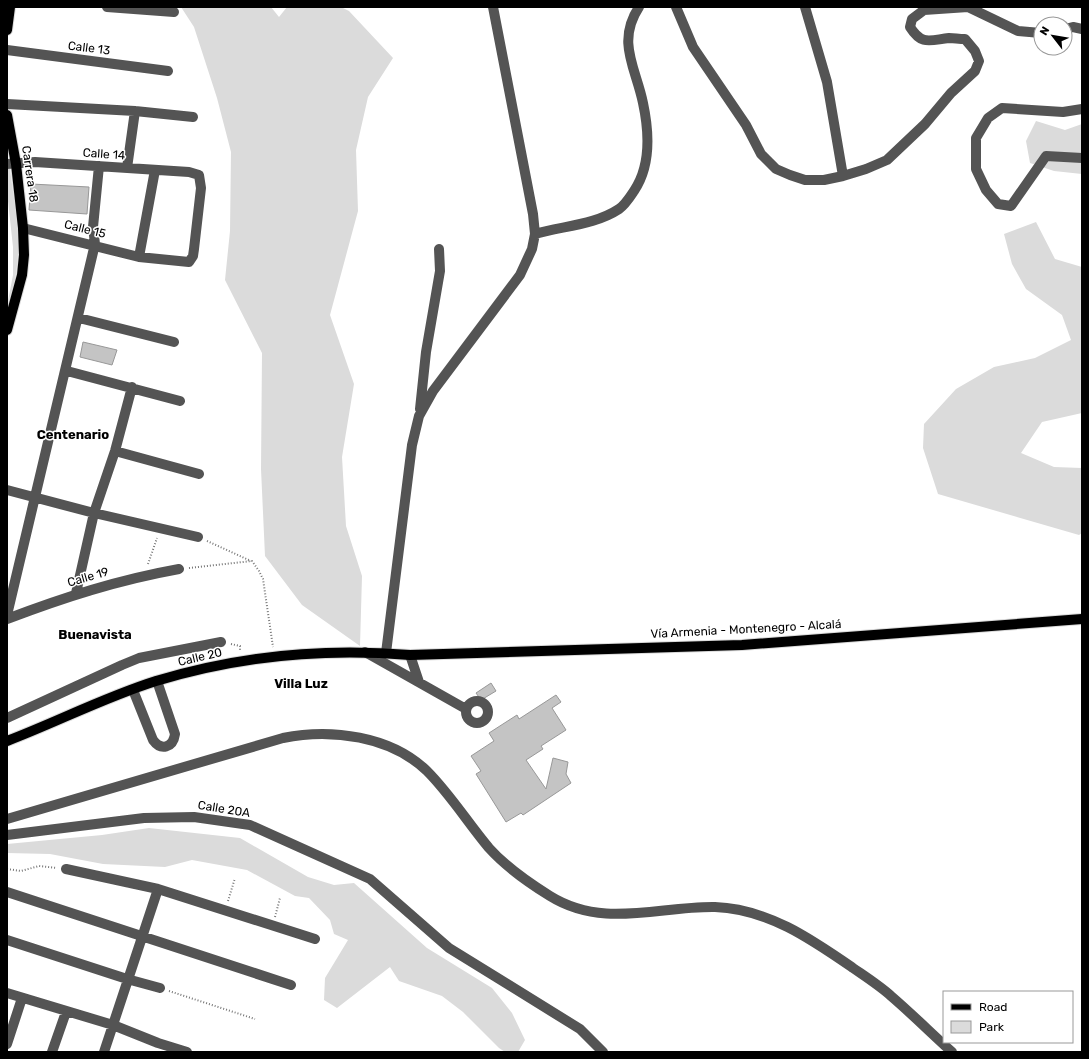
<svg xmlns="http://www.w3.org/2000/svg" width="1089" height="1059" font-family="Rubik,sans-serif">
<rect width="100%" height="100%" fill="#fff"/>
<path fill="#dbdbdb" d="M181 7H271L279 17 287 7H341L349 11 393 58 368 97 356 150 358 211 330 315 354 384 342 457 346 526 362 576 360 646 302 605 265 556 261 469 262 353 225 280 230 231 231 152 217 98 194 27Z
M1036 121 1065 130 1082 124V174L1054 171 1030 163 1026 141Z
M7 169H10C14 203 22 239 16 273 15 284 10 295 7 306L13 275V247L7 192Z
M1036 222 1055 259 1082 267V413L1042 422 1021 453 1054 467 1082 468V533L1079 535 938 494 923 448 924 424 956 389 994 367 1035 358 1071 340 1062 315 1026 289 1012 264 1004 234Z
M149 828 240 838 308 877 334 885 354 883 427 948 492 988 512 1013 525 1040 518 1052H505L499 1048 463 1012 442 996 399 981 390 967 337 1008 324 1000 325 978 348 940 334 934 330 920 309 898 295 896 247 870 192 860 165 867 103 864 50 854 7 853V844L102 835Z"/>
<path fill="#c4c4c4" stroke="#989898" d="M31 184 89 187 87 214 29 210Z
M83 342 117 350 112 365 80 357Z
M491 683 496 691 481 700 476 693Z
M556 695 561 702 552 708 566 730 541 746 543 749 526 760 546 789 553 758 568 762 566 774 571 783 523 815 521 813 506 822 476 774 481 771 471 756 494 741 489 733 517 715 519 719Z"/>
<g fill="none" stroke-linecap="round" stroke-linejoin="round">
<defs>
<path id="major" d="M7 30 10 7
M7 115 16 164 23 228 24 255 22 275 7 330
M7 741C57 722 105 697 156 681 238 656 325 648 410 655L742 645 1082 619"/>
</defs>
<use href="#major" stroke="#dbdbdb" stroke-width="12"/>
<path stroke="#767676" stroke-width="2" stroke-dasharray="1 2" stroke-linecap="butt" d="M207 541 251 561
M148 564 157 538
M189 568 252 561 259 571 263 579 273 647
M231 644 240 646V651
M7 869 21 871 39 866 57 868
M228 901 235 878
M275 917 280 898
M169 991 255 1019"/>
<path stroke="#545454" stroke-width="10" d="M107 7 174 12
M676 7 693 47 746 125 761 154 776 169 790 175 805 180H824L843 176 866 169 887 160 925 124 951 93 975 71 979 61 975 51 965 39C959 39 954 38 949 38 930 40 922 46 910 27L912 19 924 10 968 7 1018 31 1041 33
M805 7 827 82 843 176
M1065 29 1073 27 1082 29
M7 50 168 71
M7 104 135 111 193 117
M1082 109 1063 112 1002 108 988 118 976 138V169L986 190 998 204 1011 206 1046 156 1082 158
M7 164 35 162 189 172 199 175 201 188 194 249 193 256 189 262 139 257 23 228
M127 168 135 111
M535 234C562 226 595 225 619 209 625 205 630 197 634 191 651 166 649 131 643 103 636 68 616 42 639 7
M139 257 155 170
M79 318 174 342
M67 371 180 401
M420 409 426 352 440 271 439 249
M115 451 199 474
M7 490 94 513 198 537
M76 593 94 513 115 451 132 387
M7 615 95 244 93 227 99 166
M7 619C65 597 118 580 179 569
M365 652 466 709
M386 653 412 445 419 416 433 391 520 275 532 249 535 234 533 214 493 7
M410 655 419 682
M133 690 153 740C161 751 173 748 175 734L157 681
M466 712a11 11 0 1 1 22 0a11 11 0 1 1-22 0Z
M7 718 122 665 139 658 221 642
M7 819 283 738C331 728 391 736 427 771 450 794 468 823 489 848 506 867 529 883 550 896 603 929 658 906 715 907 768 909 811 939 853 968 866 977 880 986 891 996 912 1014 931 1033 952 1052
M7 835 144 818 194 817 250 825 370 879 449 948 580 1029 603 1052
M66 869 158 889 315 939
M7 892 291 985
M7 940 127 979 160 988
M7 993 113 1025 158 1043 187 1052
M7 1044 22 998
M52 1052 66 1012
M104 1052 158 889"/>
<use href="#major" stroke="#000" stroke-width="10"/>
</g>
<g text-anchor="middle" stroke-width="3" stroke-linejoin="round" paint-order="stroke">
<g font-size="12" fill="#000" stroke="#fff">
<text transform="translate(89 48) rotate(7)" y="4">Calle 13</text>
<text transform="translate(104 154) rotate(4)" y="4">Calle 14</text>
<text transform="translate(30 174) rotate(82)" y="4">Carrera 18</text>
<text transform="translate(85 229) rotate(14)" y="4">Calle 15</text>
<text transform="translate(88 577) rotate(-16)" y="4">Calle 19</text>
<text transform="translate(746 629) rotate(-3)" y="4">Vía Armenia - Montenegro - Alcalá</text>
<text transform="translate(200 657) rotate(-13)" y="4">Calle 20</text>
<text transform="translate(224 809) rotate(9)" y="4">Calle 20A</text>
</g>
<g font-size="13" font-weight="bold" fill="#000" stroke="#fff">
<text x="73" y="439">Centenario</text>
<text x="95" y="639">Buenavista</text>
<text x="301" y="688">Villa Luz</text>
</g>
</g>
<rect width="1089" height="1059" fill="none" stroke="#000000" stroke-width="16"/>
<rect x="943" y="991" width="130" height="52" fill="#ffffff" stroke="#999999"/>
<rect x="951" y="1004" width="20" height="6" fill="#000000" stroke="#999999"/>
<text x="979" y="1011" font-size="12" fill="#000000">Road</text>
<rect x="951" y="1021" width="20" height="12" fill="#dbdbdb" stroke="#999999"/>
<text x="979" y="1031" font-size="12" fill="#000000">Park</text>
<g transform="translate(1053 36) rotate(301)"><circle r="19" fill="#ffffff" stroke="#999999"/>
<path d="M0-3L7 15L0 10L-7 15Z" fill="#000000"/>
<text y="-6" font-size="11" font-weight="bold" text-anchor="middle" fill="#000000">N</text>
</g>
</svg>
